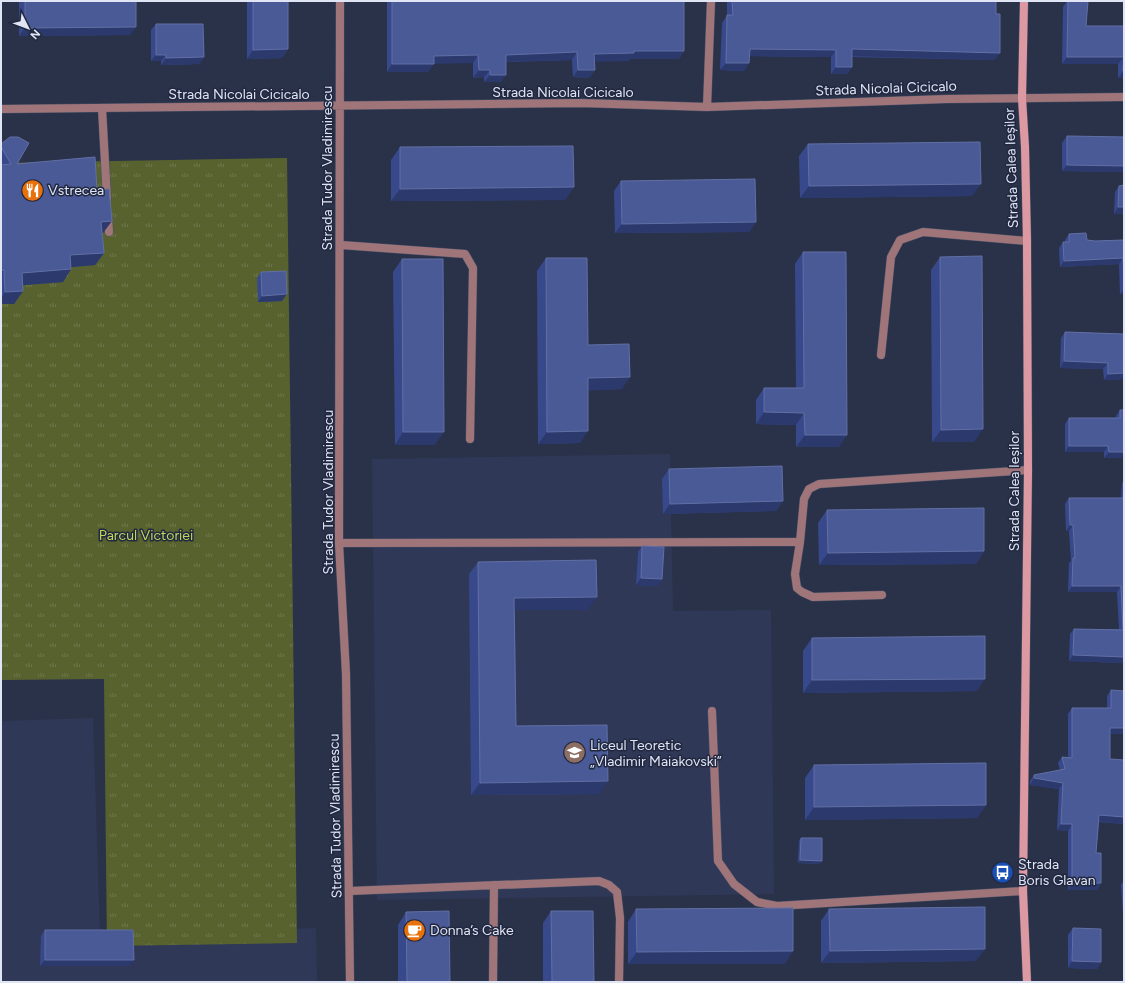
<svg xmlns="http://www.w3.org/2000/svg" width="1125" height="983" font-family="Figtree,sans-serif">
<defs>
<pattern id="park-tufts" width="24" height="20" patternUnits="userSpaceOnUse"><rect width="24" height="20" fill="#57622e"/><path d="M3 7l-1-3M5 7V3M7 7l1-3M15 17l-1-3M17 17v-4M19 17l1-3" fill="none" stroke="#6f784d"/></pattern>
</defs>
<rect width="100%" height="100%" fill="#2a324a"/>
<path fill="#2f3857" d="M670 454 673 611 771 610 774 894 377 900 372 459Z
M93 718 100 935 316 928 317 982H1V721Z"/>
<path fill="url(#park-tufts)" d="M287 158 297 943 107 946 104 679 1 680V163Z"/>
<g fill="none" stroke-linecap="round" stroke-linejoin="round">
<defs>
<path id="lane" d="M102 108 107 199
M108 216 109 232
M341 245 465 254 473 268 470 439
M881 355 891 257 900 240 923 232 1027 241
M800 542 795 574 797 588 802 592 813 597 882 595
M339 543 800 542 804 499 809 489 819 484 1028 470
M712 711 718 861 734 884 757 902 777 906 1023 891
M349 891 599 881 609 885 617 892 620 918 619 982
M493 982 494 885"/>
<path id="street" d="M340 1 339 543 346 674 350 982
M707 107 711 1
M1 109 581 103 707 107 947 99 1124 97"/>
<path id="secondary" d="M1024 1 1022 98 1025 147 1027 241 1028 470 1023 891 1027 982"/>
</defs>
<use href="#lane" stroke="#474f65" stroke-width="9"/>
<use href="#street" stroke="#474f65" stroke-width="9"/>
<use href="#secondary" stroke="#474f65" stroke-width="9"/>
<use href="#lane" stroke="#a0757a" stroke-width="8"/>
<use href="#street" stroke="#a0757a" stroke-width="8"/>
<use href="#secondary" stroke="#dd99a1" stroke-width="8"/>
</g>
<path fill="#38498b" d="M19 1H136L130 35 19 36Z
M247 1H288V49L282 58 247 59Z
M387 1H684V51L679 59H630L628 61H594L595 70 589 78 573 77 572 60 506 62 501 82H484V77L473 78V63H434L428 72H387Z
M727 1H996L995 60 852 57V67L847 74H831V57L749 56V63L744 71 720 70 722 23 727 15Z
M1067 1H1088L1086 26H1124V78H1118V64H1062L1063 7Z
M156 24 204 57 199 64 161 65V61H151V30Z
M1067 136 1124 137V172L1062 171V143Z
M1 144 17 164 97 190 103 233H102L104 253 95 265 71 267V269L63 282 22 285 23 291 14 304H1Z
M808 144 972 196 800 198 799 156Z
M400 147 574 187 565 200 391 201V160Z
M621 181 756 222 749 232 615 233 614 191Z
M1119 186 1124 214H1114L1115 192Z
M1069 234 1087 240 1095 241 1124 240V294H1120L1119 264 1060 267 1059 248 1063 242H1065V240Z
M803 252 839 447H796V425L756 424V400L764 388H796L795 264Z
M940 257 974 442H932L931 270Z
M546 258 588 345 622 389 588 390 580 443 538 444 537 271Z
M402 259 435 445H395L393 272Z
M261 272 282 301 258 302 257 278Z
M1065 332 1124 334V379L1104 380 1103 369 1060 368 1061 338Z
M1120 410 1121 458H1104V452H1065V424L1069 418H1116V416Z
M669 469 783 501 776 511 663 514 662 479Z
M1124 480V659L1122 663 1069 661 1070 634 1074 629H1119L1117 592H1068L1069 563 1071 561 1069 531H1066L1065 504 1069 498H1121L1122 483Z
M827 510 984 551 976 564 819 565 818 523Z
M642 546 662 579 658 586 636 585 638 552Z
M478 562 588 610H515L516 726 599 794 471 795 469 574Z
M812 638 977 691 803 693V651Z
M1111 690 1124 691V734H1110V759L1124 760V824L1099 822 1096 853 1101 883 1097 890H1068V831L1057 830 1059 789 1030 785V781L1034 775 1060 770 1058 763 1062 757 1068 758V714L1072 708H1107V696Z
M814 765 986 805 977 818 805 820V778Z
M801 838 822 861 819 864 798 863 799 841Z
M1124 880V928L1121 885Z
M636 909 785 964H628V922Z
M829 909 976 961 821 963V921Z
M551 911 594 982H543V923Z
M406 912 450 982H398V925Z
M1073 928 1101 962 1097 969 1068 968V935Z
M45 930 130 966H40L41 936Z"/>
<path fill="#2b396c" d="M136 27 130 35 19 36 25 28Z
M288 49 282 58 247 59 253 50Z
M750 49 836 50 831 57 744 56Z
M852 49 1000 53 995 60 847 56Z
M634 51H684L679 59H630L628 61 588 62 594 54Z
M577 52 572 60 501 62 506 55Z
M156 55H166L161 61H151Z
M478 55 473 63 428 64 434 56Z
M204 57 199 64 161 65 166 58Z
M1067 57H1124L1118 64H1062Z
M726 63H749L744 71 720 70Z
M392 64H434L428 72H387Z
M836 67H852L847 74H831Z
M479 70H490L484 77 473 78Z
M578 70H595L589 78 573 77Z
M1123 71H1124V78H1118Z
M490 75H506L501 82H484Z
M1067 165 1124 166V172L1062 171Z
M981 184 972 196 800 198 809 186Z
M574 187 565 200 391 201 400 189Z
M1118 207H1124V214H1114Z
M112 221 103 233 93 234 101 222Z
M756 222 749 232 615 233 622 224Z
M104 253 95 265 62 268 70 255Z
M1123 258 1119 264 1060 267 1064 261Z
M71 269 63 282 13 286 22 273Z
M4 270 1 275V271Z
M1124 289V294H1120Z
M23 291 14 304H1V299L5 292Z
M287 294 282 301 258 302 262 296Z
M1064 361 1108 363 1103 369 1060 368Z
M1124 373V379L1104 380 1108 374Z
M630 377 622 389 580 391 588 378Z
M764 412 804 413 796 425 756 424Z
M983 429 974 442H932L941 430Z
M588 431 580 443 538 444 547 432Z
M403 432H444L435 445H395Z
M805 435H847L839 447H796Z
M1069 446H1108L1104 452H1065Z
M1109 452H1124V454L1121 458H1104Z
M783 501 776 511 663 514 670 504Z
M1070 525H1073L1069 531H1066Z
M984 551 976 564 819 565 828 553Z
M641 578 662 579 658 586 636 585Z
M1072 586H1121L1117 592H1068Z
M597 597 588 610H506L514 598Z
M1073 655H1124V659L1122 663 1069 661Z
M985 679 977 691 803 693 812 680Z
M1110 728H1124V734H1106Z
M1034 778 1063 783 1059 789 1030 785Z
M608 781 599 794 471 795 480 783Z
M986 805 977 818 805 820 814 807Z
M1099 815 1124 817V824L1095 821Z
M1061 824H1072L1068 831 1057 830Z
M800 860 822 861 819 864 798 863Z
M1101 883 1097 890H1068L1072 884Z
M985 949 976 961 821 963 830 951Z
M793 951 785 964H628L637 952Z
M45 960H134L130 966H40Z
M1072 961 1101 962 1097 969 1068 968Z"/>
<path fill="#4a5a96" stroke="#616fa5" d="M25 1H136V27L25 28Z
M253 1H288V49L253 50Z
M392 1H684V51H634V53L594 54 595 70H578L577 52 506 55V75H490V70H479L478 55 434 56V64H392Z
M732 1H996V14H1000V53L852 49V67H836V50L750 49 749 63H726L727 15H733Z
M1068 1H1088L1086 26H1124V71H1123L1124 57H1067Z
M156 24H203L204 57 166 58V55H156Z
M1067 136 1124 137V166L1067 165Z
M10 137H18L29 143 17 164 95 157 97 190 109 189 112 221 101 222 104 253 70 255 71 269 22 273 23 291 5 292 4 270 1 271V165L11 164 1 147V144Z
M980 142 981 184 809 186 808 144Z
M573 146 574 187 400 189V147Z
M755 179 756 222 622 224 621 181Z
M1124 185V207H1118L1119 186Z
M1086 233 1087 240 1095 241 1124 240V275L1123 258 1064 261 1063 242H1069V234Z
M803 252H846L847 435H805L804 413 764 412V388H804Z
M982 256 983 429 941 430 940 257Z
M546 258H587L588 345 629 344 630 377 588 378V431L547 432Z
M402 259H443L444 432H403Z
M286 271 287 294 262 296 261 272Z
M1065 332 1124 334V373L1108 374V363L1064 361Z
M1120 410H1124V452H1109L1108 446H1069V418H1120Z
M782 466 783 501 670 504 669 469Z
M1069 498H1124V657L1073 655 1074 629 1123 630 1121 586H1072L1073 558H1075L1073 525H1070Z
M984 508V551L828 553 827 510Z
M642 546 664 547 662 579 641 578Z
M596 560 597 597 514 598 516 726 607 725 608 781 480 783 478 562Z
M985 636V679L812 680V638Z
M1111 690 1124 691V728H1110V759L1124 760V817L1099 815 1096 853H1101V883L1072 884V824H1061L1063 783 1034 778V775L1065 769 1062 757 1072 758V708H1111Z
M986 763V805L814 807V765Z
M801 838H822V861L800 860Z
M985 907V949L830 951 829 909Z
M793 908V951L637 952 636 909Z
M449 911 450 982H407L406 912Z
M551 911H593L594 982H552Z
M1073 928 1101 929V962L1072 961Z
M45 930H133L134 960H45Z"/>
<defs>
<symbol id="restaurant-disc" viewBox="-11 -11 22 22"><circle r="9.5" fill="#e8710a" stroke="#212840"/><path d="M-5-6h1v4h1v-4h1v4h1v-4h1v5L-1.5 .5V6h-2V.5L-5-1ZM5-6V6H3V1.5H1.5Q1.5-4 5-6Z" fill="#fff"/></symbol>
<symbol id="school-disc" viewBox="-11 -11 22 22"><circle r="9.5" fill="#8d6e63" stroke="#212840"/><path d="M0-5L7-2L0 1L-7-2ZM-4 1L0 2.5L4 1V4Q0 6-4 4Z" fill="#fff"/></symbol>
<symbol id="bus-disc" viewBox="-11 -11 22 22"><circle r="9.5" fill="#1a4fb4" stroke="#212840"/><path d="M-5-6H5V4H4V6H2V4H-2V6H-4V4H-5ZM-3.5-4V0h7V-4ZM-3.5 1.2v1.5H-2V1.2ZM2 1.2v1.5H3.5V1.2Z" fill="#fff"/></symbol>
<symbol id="cafe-disc" viewBox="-11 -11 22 22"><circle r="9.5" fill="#e8710a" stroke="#212840"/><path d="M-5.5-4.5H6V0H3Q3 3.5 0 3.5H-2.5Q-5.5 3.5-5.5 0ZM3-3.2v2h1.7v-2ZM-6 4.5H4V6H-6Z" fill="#fff"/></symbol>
</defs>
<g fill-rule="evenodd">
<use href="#restaurant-disc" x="20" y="178" width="25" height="25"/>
<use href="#school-disc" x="562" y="740" width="25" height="25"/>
<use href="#bus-disc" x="990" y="860" width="25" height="25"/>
<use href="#cafe-disc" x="402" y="918" width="25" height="25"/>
</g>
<g text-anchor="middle" stroke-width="3" stroke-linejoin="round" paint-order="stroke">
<g font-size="14" fill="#dfe5f5" stroke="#212840">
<text transform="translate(886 88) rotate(-2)" y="5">Strada Nicolai Cicicalo</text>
<text x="563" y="97">Strada Nicolai Cicicalo</text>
<text x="239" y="99">Strada Nicolai Cicicalo</text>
<text transform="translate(327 168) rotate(-90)" y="5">Strada Tudor Vladimirescu</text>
<text transform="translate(1011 168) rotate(-92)" y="5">Strada Calea Ieșilor</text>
<text transform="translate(1014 491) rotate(-90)" y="5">Strada Calea Ieșilor</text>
<text transform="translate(328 492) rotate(-90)" y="5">Strada Tudor Vladimirescu</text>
<text transform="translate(335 816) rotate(-91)" y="5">Strada Tudor Vladimirescu</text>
</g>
<g font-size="14" fill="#dfe5f5" stroke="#212840" text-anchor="start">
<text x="48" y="195">Vstrecea</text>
<text x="590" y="750">Liceul Teoretic<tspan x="590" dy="16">„Vladimir Maiakovski”</tspan></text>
<text x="1018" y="869">Strada<tspan x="1018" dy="16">Boris Glavan</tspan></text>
<text x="430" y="935">Donna’s Cake</text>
</g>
<g font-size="14" fill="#c0d75d" stroke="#212840">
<text x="146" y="540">Parcul Victoriei</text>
</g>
</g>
<rect width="1125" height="983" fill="none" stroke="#dfe5f5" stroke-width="4"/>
<g transform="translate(28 28) rotate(132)" stroke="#212840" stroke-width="3" paint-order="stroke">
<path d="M0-3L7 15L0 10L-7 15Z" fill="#dfe5f5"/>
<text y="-6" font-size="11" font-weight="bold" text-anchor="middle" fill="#dfe5f5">N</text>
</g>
</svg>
